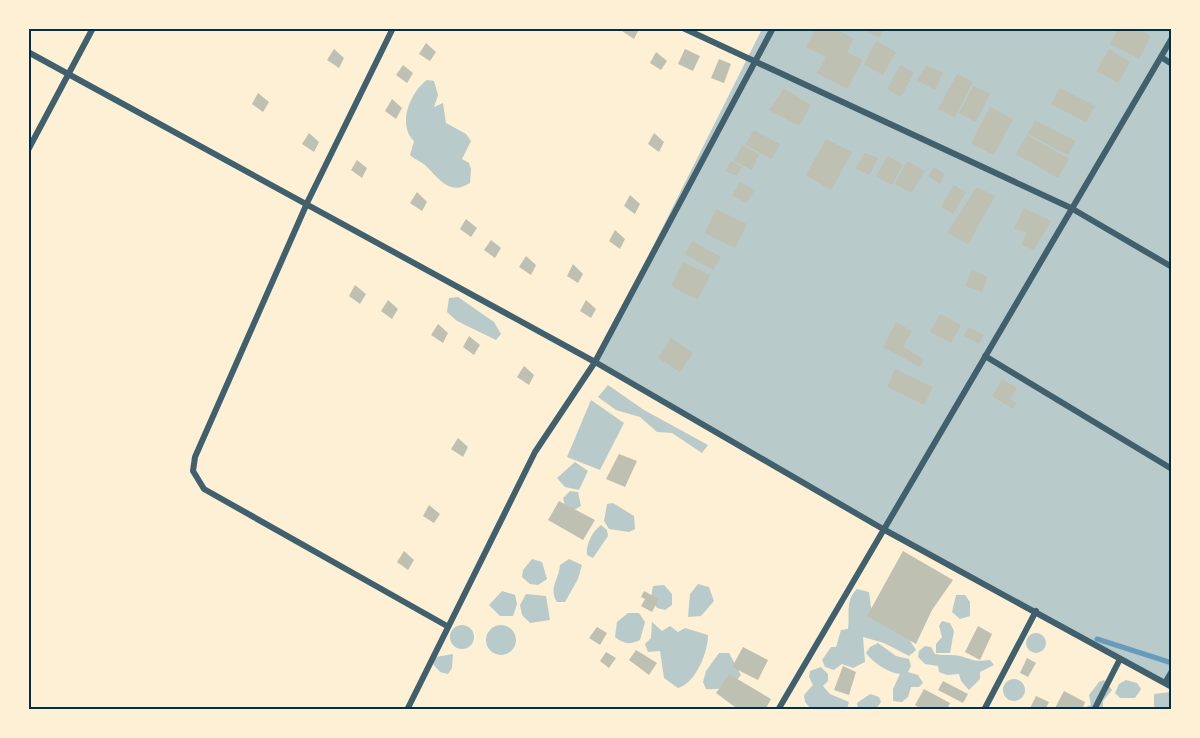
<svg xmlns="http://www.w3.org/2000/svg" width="1200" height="738" font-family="'Space Grotesk',sans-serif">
<rect width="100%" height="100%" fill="#fdf0d5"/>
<path fill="#b9caca" d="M762 29H1171V688L900 538 595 362Z
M427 80 434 81 438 95 434 107 443 103 446 123 466 134 471 141 462 159 469 163 471 169 470 183C450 196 439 179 426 166 421 161 415 160 410 155L414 141C397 125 410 92 427 80Z
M458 297 494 322 501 334 496 340 457 321 447 312 449 298Z
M608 385 644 410 708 445 702 453 672 433 657 432 640 417 616 410 598 397Z
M591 400 624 423 600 470 567 457Z
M575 462 588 471 579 490 565 487 557 478Z
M570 491 578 492 581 506 567 514 563 498Z
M613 503 634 516 635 529 629 532 609 529 604 521 607 504Z
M601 525 607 530 608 536 593 558 587 555C586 544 592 532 601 525Z
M532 559 542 562 547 579 538 585 530 584 522 577 523 570Z
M569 559 582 565 578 579 565 602H557C548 588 559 580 560 565Z
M698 584 709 587 714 601 701 616 688 617 690 594Z
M664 585 672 594V605L665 610 657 608 651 598 653 586Z
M857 589 869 592 872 615 905 633 916 650 909 656 884 643 863 637 865 662 853 668 842 664 834 670 825 667 822 660 831 647H836L841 630 848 629C850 614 845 600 857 589Z
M502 591 515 595 517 604 513 616H500L489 605Z
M526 594 546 596 550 620 530 623 522 615 520 605Z
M956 595H965L970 602V616L960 619 952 612Z
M628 613H639L645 622 640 640C630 645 624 644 615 637L617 622Z
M942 621 950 623 954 631 950 653H936V644L942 637 939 626Z
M652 622 662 631 670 626 678 632 685 628 708 635C708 652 696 683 678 688L664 678 660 651 648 652 645 644 651 638Z
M486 640a15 15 0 1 1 30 0a15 15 0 1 1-30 0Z
M450 637a12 12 0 1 1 24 0a12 12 0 1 1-24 0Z
M1026 643a10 10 0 1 1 20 0a10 10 0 1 1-20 0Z
M878 643 896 656 909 659 911 666 908 672 918 675 923 683 919 687H911L908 697 902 702 893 701V689L900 674C889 673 873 663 866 653L870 647Z
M925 646 931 647 935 654C944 656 953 654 960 656 974 660 974 662 990 660L994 665 980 672V679L969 690 961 681 959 674 947 675 939 672 938 666 925 664 918 657 919 651Z
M719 653H729L741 675C732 687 721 690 706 689L703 682 706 671Z
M453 654 452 668 448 674 440 672 433 664 436 657Z
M821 667 828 674V681L823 686 830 694 849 702 847 709H811L805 702 804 695 813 685 809 677 810 671Z
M1003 690a11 11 0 1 1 22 0a11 11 0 1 1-22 0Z
M1104 680 1112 690 1103 701V709L1078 710 1091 705 1089 695 1099 682Z
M1126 680 1137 683 1141 689 1135 698H1120L1115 693 1119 684Z
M1170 692 1171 709H1157L1154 706V694Z
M870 694 879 697 881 702 876 709H858L857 703Z"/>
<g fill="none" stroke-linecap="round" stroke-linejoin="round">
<path stroke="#669bbc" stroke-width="5" d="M1097 639 1172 663"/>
</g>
<path fill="#bec0b2" d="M624 28H638L639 29 634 39 622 31Z
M816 28H834L854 39 847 52 863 60 847 89 817 73 826 57 806 47Z
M859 28H884L880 38Z
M1118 28H1136L1151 36 1139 59 1110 44Z
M876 41 896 52 883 75 864 64Z
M426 43 436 52 430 61 419 54Z
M334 49 344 58 339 68 327 60Z
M685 49 700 56 693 71 678 64Z
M1109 49 1130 62 1118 83 1096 71Z
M656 52 667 61 661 70 650 63Z
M719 59 731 64 724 83 711 78Z
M403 65 413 73 407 83 396 75Z
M900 65 914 73 901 97 887 89Z
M926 65 943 73 935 90 917 80Z
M957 74 973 82 955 117 938 109Z
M973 86 990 94 976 122 959 113Z
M1060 88 1095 106 1086 122 1051 104Z
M784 89 811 105 799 126 769 110Z
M258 93 269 102 263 112 252 104Z
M392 99 402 108 396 119 385 111Z
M990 107 1013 119 994 155 971 143Z
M1035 120 1076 141 1068 155 1028 134Z
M754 130 780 144 772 159 745 145Z
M309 133 319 142 314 152 302 144Z
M654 133 664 142 659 152 648 144Z
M1027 135 1069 159 1058 178 1016 154Z
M826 139 852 152 831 190 806 175Z
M742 145 759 154 752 170 734 161Z
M865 153 878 158 870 175 855 168Z
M888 156 903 165 892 185 876 176Z
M357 160 367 168 362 178 351 170Z
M731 161 742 167 737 176 725 171Z
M907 161 925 171 911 193 895 184Z
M934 167 945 174 940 184 928 176Z
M740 182 755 190 746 203 732 195Z
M954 185 966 192 953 214 941 207Z
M977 187 995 196 968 244 947 233Z
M417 192 427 202 422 211 410 203Z
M630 195 640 204 635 214 624 206Z
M1024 208 1051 221 1034 250 1021 245 1027 233 1014 228Z
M716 209 747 224 735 248 705 233Z
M466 219 477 228 471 237 460 229Z
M615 230 625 239 620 249 609 241Z
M491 240 501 248 495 258 484 250Z
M692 241 721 257 713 270 685 254Z
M526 256 536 265 531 275 519 267Z
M683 262 710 275 698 300 671 286Z
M573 264 583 274 578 283 567 276Z
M972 270 988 277 982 292 965 286Z
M355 285 366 294 360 304 349 296Z
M388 300 398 309 392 319 381 311Z
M586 300 596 309 591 318 580 311Z
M940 314 961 325 951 343 930 332Z
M896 322 912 331 903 347 924 359 920 367 883 347Z
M438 324 448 333 443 343 431 335Z
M969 327 984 335 979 344 964 336Z
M469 336 480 345 474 355 463 347Z
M671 338 693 353 680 372 658 358Z
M524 366 534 375 529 385 517 377Z
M895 369 933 387 924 405 887 387Z
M1002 379 1017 388 1010 399 1016 403 1013 409 992 396Z
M458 438 468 447 463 457 451 449Z
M619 454 637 461 625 487 606 479Z
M559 501 595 520 583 540 548 520Z
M429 505 440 514 434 523 423 516Z
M404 551 414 560 408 570 397 562Z
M903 551 953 580 932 610 916 644 867 616Z
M644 591 659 599 652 612 641 606 645 599 641 597Z
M978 626 992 634 980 660 965 652Z
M597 627 607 633 600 645 589 638Z
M743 647 768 660 758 680 732 667Z
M636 650 657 663 649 675 629 660Z
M606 652 616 658 609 668 600 661Z
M1027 658 1036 663 1028 677 1020 673Z
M843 666 856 672 849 695 834 690Z
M729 674 771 699 765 710H739L716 693Z
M943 681 968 694 963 703 938 690Z
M924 689 950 703 947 710H923L915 705Z
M1064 691 1085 702 1082 710H1054Z
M1036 696 1049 702 1045 710H1029Z"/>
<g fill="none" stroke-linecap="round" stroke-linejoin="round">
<path stroke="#3f606c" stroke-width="6" d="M393 28 308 201 195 457 193 471 204 489 447 626
M683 28 1071 208 1172 267
M28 52 595 362 883 529 1172 687
M1161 57 1172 64
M28 150 93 28
M985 356 1172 469
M1165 683 1172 671
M407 710 535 452 595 362 773 28
M778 710 1172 38
M984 710 1036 611
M1094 710 1120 659"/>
</g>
<rect width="1200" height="738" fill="none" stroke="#fdf0d5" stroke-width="60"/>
<rect x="30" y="30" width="1140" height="678" fill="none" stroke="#003049" stroke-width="2"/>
</svg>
